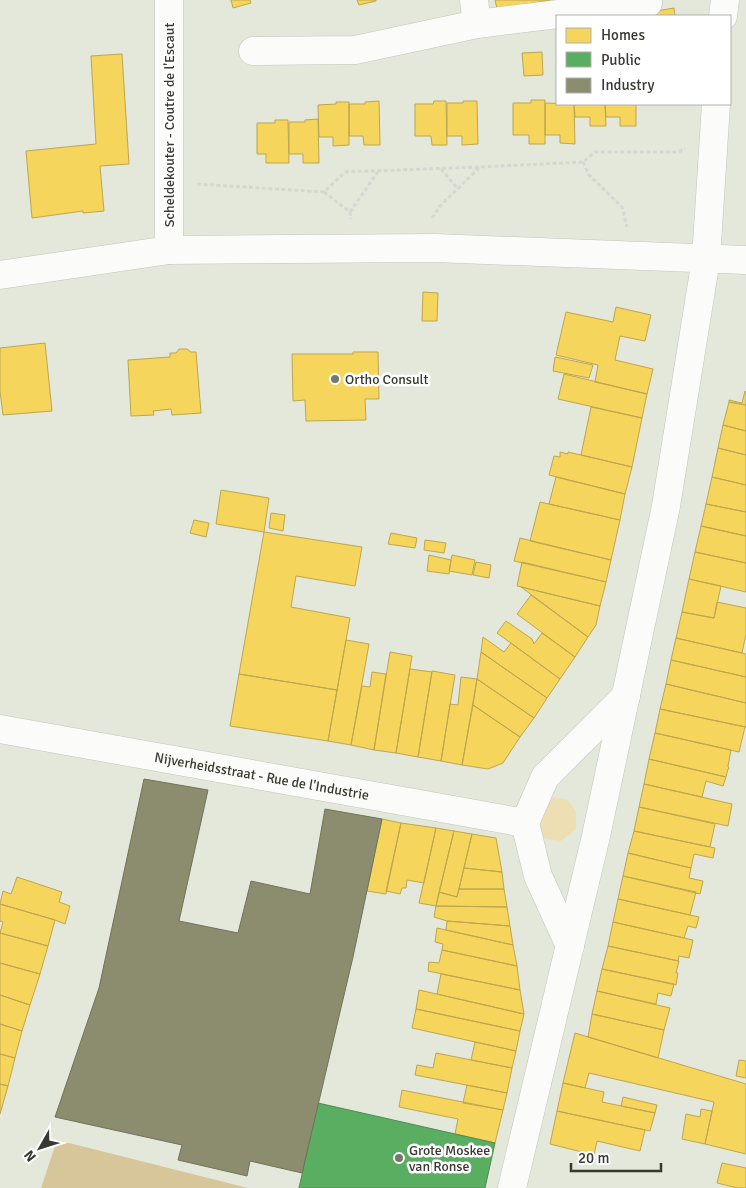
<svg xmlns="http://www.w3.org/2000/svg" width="746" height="1188" font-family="Signika,sans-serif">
<rect width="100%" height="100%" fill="#e4e8db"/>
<path fill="#eddeb4" d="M554 797 568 800 576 811V829L561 841 545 839 532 818 540 804Z"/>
<path fill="#d7c699" d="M57 1140 248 1188H41Z"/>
<path fill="#f6d55c" stroke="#bda64f" d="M231 0H250L251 3 233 8Z
M357 0H376V1L359 5Z
M495 0H551L497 9Z
M674 8 675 16H627Z
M542 52 543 75 524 76 522 53Z
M122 54 129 164 100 166 104 211 83 213V211L32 218 26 151 96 144 91 56Z
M531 100H545V144H529V135H513V103H531Z
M379 101 380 145H364L363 136H349V104H365V102Z
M434 101H446L447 145H432L431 136H415V104H433Z
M463 101H477L478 144 462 145V136H447V103H463Z
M336 102H349V145L333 146V137H319L318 105 336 104Z
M545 103 574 104 575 144 560 143V135H545Z
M574 104H605L606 126H590V117H575Z
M605 104H636V126H620V117H606Z
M318 119 319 163H303V154H289V122H305V120Z
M275 120H288L289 163H266V154H257V123H275Z
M423 292 438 293 437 321H422Z
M616 307 651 315 645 341 620 336 615 360 653 369 647 394 595 382 598 365 556 355 566 312 613 322Z
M45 343 52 411 3 415 0 391V348Z
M179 349H187L191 352H196L201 413 172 415 171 409 153 411 154 415 131 416 128 360 170 357V353H176Z
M353 352H378L379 399H365L366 420 306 421 305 400 293 401 292 354H353Z
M555 357 593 365 589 378 553 371Z
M564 374 647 394 642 418 558 399Z
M745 391 746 392V405L729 402V400L742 403Z
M729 402 746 405V431L723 425Z
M591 407 642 418 632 467 581 455Z
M723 425 746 431V455L718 448Z
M718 448 746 455V485L712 477Z
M560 452 568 454V452L632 467 625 494 549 475 554 456 560 457Z
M556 477 625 494 620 520 549 504Z
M712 477 746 485V512L706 504Z
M221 490 269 498 264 532 216 524Z
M540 502 620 520 611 560 530 541Z
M706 504 746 512V536L701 526Z
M271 513 285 515 283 531 269 528Z
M194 520 209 523 206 537 190 533Z
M701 526 746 536V563L695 552Z
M264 532 362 547 355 586 296 576 291 607 350 618 337 690 239 674Z
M391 533 417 538 415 548 388 544Z
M520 538 611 560 606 582 514 561Z
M425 540 446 543 444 553 424 550Z
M695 552 746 563V592L689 579Z
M429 555 451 560 449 574 427 571Z
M452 555 475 560 472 575 449 571Z
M476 562 491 565 489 578 473 575Z
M522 562 606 582 600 606 517 586Z
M689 579 721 586 714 618 682 612Z
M521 587 600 606 596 625 588 637Z
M531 595 588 637 575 657 517 614Z
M717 602 746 608V634L742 653 676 638 682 612 714 618Z
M506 621 532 639 534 644 542 633 575 657 560 679 497 633Z
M483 637 504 652 511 643 560 679 547 698 481 652Z
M676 638 746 654V677L671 660Z
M346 640 369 644 351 745 328 741Z
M390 652 412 656 396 753 374 750Z
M481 652 547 698 534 718 477 679Z
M671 660 746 677V703L666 684Z
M410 669 432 672 418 757 396 753Z
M432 671 455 675 441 761 418 757Z
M372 672 386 674 374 750 351 745 362 686 370 687Z
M239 674 337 690 328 741 230 726Z
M461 677 477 679 462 765 441 761 450 704 458 705Z
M477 679 534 718 520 737 473 705Z
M666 684 746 703V727L660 709Z
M473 705 520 737 503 763 488 769 462 765Z
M660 709 745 727 739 752 655 733Z
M655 733 731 750 728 766 729 769H728L726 777 649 759Z
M649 759 726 777 723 786 706 781 702 797 644 784Z
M644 784 732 804 728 826 639 807Z
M639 807 715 824 710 847 634 831Z
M382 819 401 823 386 894 367 891Z
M401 823 436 828 424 883 407 880 406 888H402L400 894 386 891Z
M436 828 454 831 436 906 419 903Z
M454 831 472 834 457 897 439 892Z
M634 831 715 848 713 858 694 854 691 868 628 853Z
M472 834 496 838 502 872 464 868Z
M628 853 691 868 689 878 703 881 700 894 623 876Z
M464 868 502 872 504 889H459Z
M623 876 696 892 690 915 618 899Z
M17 877 62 892 59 902 70 906 65 924 55 920 0 904 3 891 11 894Z
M459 889H504L507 907 436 906 439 892 457 897Z
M618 899 699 917 696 928 688 926 684 938 613 922Z
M0 904 55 920 48 946 0 933 3 922 0 921Z
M436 906 507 907 510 926 447 921 434 917Z
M447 921 510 926 513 945 446 930Z
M613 922 693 940 689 958 679 956 678 961 608 946Z
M437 928 513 945 517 966 442 950 443 944 435 942Z
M0 933 48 946 40 974 0 963Z
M608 946 679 961 676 973H678L676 985 602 969Z
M442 950 517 966 520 990 428 971 429 962 439 963Z
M0 963 40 974 30 1005 0 995Z
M602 969 674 984 671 996 658 993 656 1004 597 991Z
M441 974 520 990 524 1014 437 994Z
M419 990 524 1014 520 1031 416 1009Z
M597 991 670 1008 664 1030 592 1014Z
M0 995 30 1005 22 1031 0 1024Z
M416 1009 520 1031 516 1051 412 1028Z
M592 1014 664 1030 658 1058 588 1037Z
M0 1024 22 1031 15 1058 0 1054Z
M575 1033 746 1084V1154L705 1144 714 1102 589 1073 585 1088 563 1083Z
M475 1042 516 1051 512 1068 471 1060Z
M436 1053 512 1068 507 1093 415 1075 417 1065 433 1068Z
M0 1054 15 1058 8 1086 0 1084Z
M739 1060 746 1061V1078L736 1076Z
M563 1083 604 1092 602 1102 655 1113 650 1131 557 1111Z
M0 1084 8 1086 0 1114Z
M467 1085 507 1093 503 1110 463 1103Z
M402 1090 503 1110 495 1143 455 1134 458 1119 399 1107Z
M623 1097 657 1105 655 1113 621 1106Z
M701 1109 712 1111 705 1144 682 1139 686 1114 700 1117Z
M557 1111 645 1130 640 1151 597 1141 594 1155 550 1144Z
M722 1163 746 1168V1188H737L717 1183Z"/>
<path fill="#5aae61" stroke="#508b52" d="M318 1103 495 1143 485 1188H299Z"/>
<path fill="#8c8c6e" stroke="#72735b" d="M144 779 208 790 179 921 238 933 251 881 310 894 325 809 382 819 353 957 302 1173 250 1161 247 1176 178 1160 182 1145 55 1117 99 988Z"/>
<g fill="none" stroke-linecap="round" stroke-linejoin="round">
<defs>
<g id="minor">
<path d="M723 16 725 0"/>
<path d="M477 24 648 3"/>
<path d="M253 51 355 50 477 24 474 0"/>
<path d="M169 250V0"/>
<path d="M0 275 169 250 435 248 746 260"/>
<path id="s1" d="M0 729 525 823"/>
<path d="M570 946 538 876 525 823 545 777 626 696"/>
<path d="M512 1188 596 836 666 506 706 259 716 104"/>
</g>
</defs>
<use href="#minor" stroke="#c1c5bb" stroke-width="29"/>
<path stroke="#d6d7d2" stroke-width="3" stroke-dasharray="4 2.5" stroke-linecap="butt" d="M583 162 589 175 622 207 627 227
M441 169 458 189
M197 184 324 192 345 172 479 167 583 162 595 152H679L685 148
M324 192 350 212 351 219
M350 212 379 170
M432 218 441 205 479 168"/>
<use href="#minor" stroke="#fbfcfa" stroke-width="28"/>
</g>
<g fill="#74776c" stroke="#fff" stroke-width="2">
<circle cx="335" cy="379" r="5"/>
<circle cx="399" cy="1158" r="5"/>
</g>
<g text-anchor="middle" stroke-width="5" stroke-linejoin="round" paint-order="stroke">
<g font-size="14" fill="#373a30" stroke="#fff">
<text transform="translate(169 125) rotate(-90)" y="5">Scheldekouter - Coutre de l'Escaut</text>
<text dy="5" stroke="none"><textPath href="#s1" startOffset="266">Nijverheidsstraat - Rue de l'Industrie</textPath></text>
</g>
<g font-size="14" fill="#373a30" stroke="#fff" text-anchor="start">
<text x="345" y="384">Ortho Consult</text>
<text x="409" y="1155">Grote Moskee<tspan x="409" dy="16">van Ronse</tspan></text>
</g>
</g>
<rect x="556" y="15" width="175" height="90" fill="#ffffff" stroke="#afb0ac"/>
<rect x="566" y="28" width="25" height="15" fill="#f6d55c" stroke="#afb0ac"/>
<text x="601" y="40" font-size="15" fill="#373a30">Homes</text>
<rect x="566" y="52" width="25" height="15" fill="#5aae61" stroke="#afb0ac"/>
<text x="601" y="65" font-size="15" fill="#373a30">Public</text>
<rect x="566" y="78" width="25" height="15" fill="#8c8c6e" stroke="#afb0ac"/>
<text x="601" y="90" font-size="15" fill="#373a30">Industry</text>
<g transform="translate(40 1148) rotate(231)" stroke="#ffffff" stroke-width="4" paint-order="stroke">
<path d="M0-4L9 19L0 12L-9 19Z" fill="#373a30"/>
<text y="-8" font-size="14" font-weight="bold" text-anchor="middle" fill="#373a30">N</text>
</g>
<path d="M571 1163v8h90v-8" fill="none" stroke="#373a30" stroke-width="2.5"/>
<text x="578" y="1163" font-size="15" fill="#373a30" stroke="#ffffff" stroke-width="4" paint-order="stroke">20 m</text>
</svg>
